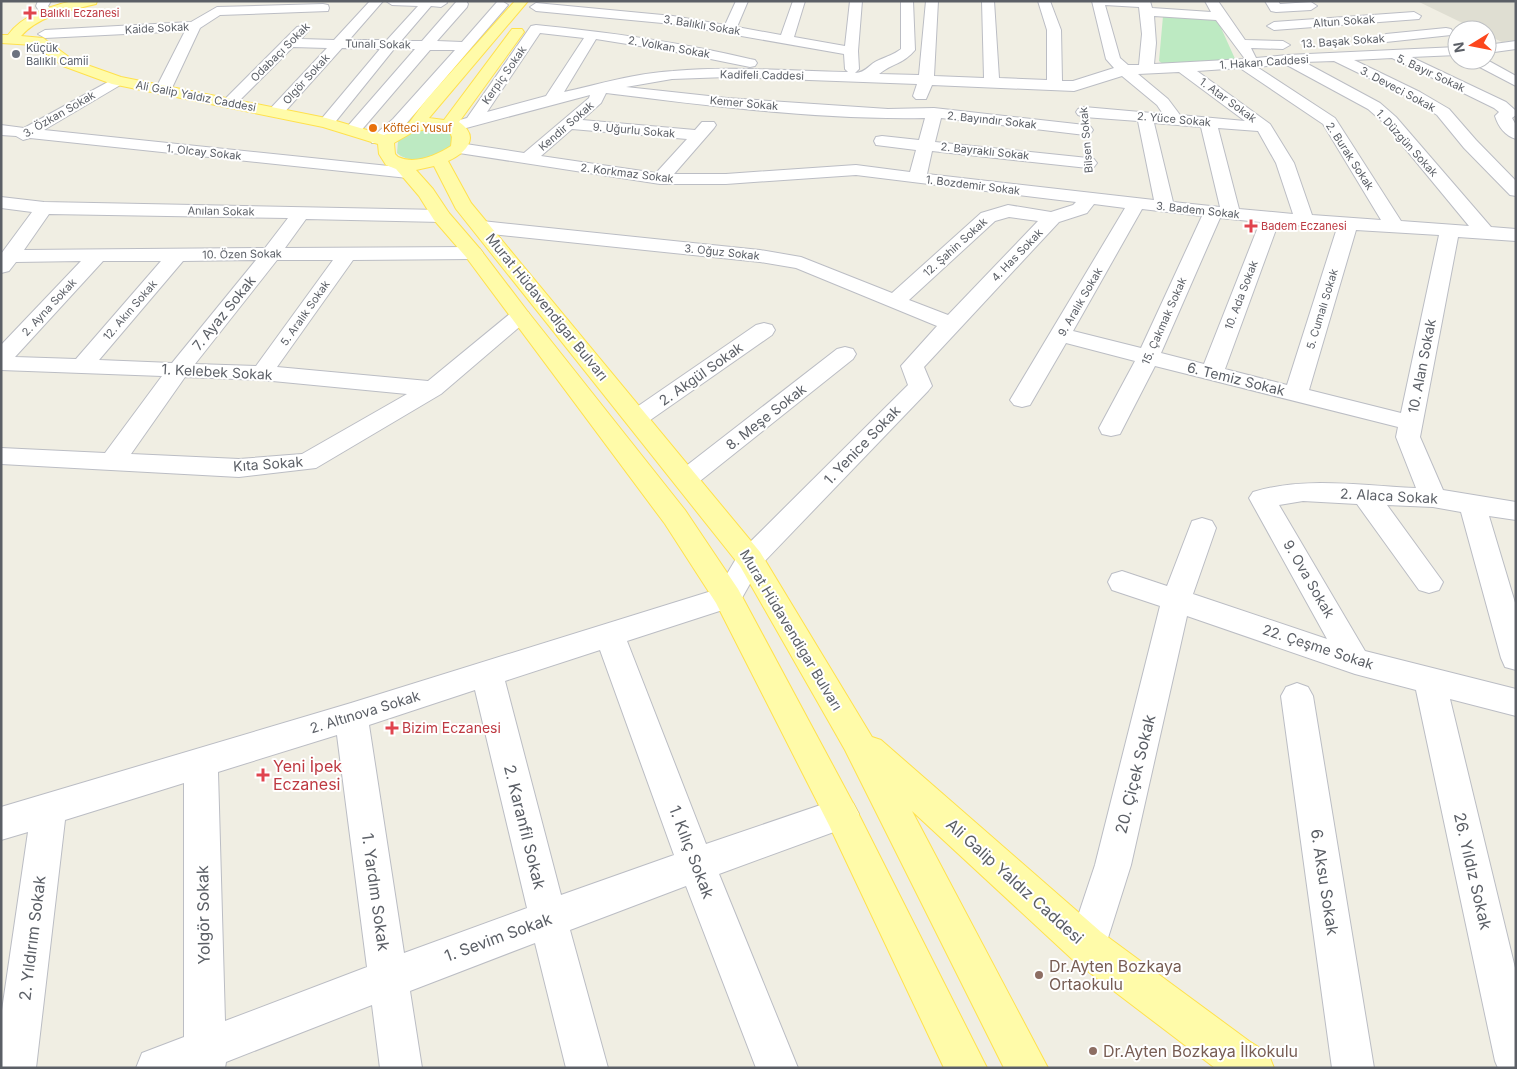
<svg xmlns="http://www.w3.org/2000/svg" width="1517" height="1069" font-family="Inter,sans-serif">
<rect width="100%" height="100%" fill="#f0eee3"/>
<path fill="#dfded2" d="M1417 1H1516V41L1502 42 1487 35V30H1477Z"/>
<path fill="#bdeac2" d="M1163 16 1217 19 1236 61 1163 64 1159 61Z
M420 128C432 128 445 128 454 137 452 157 411 167 397 153L398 141 403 135Z"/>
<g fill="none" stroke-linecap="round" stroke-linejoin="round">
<defs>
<path id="minor" d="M38 1H51L48 6 54 13 52 16H42L36 6Z
M370 1H383L349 40H387L418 6 392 5 386 1H446L447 3 441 7 431 6 401 41H422L457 1H466L468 4 467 7 437 41 462 42 497 2 502 1 508 5 405 125 384 143H372L370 139 393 119 455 50H430L359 133H347L345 130 347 127 415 49H394L332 126H320L318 123 380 49 342 48 281 116H269L267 113 269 110 327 48 293 47 235 105H225L222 102 297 27 302 26 309 30 301 39 334 40Z
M736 1H748L737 27 781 35 793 1H805L794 37 845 46 850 1H862L858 51 859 69 855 73C866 73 870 63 879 60 888 56 893 55 901 49V1H913L915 50C905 63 891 64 879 74L919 75 926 1H938L934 76 984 78 982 1H994L999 78 1047 80V30L1038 1H1050L1061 30 1062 81H1073L1114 68 1106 59 1092 1H1150L1152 8 1211 12 1205 1H1218L1245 40 1283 41 1290 45 1283 49 1251 48 1256 58 1287 55 1457 47V55L1411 57 1506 102 1515 110 1516 115 1512 118 1516 125V139C1505 136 1498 126 1495 116L1499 112 1494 108 1392 58 1354 60 1420 92 1449 109 1476 140 1516 181V196L1510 195 1464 148 1437 115 1410 98 1334 61 1304 62 1380 103 1396 117 1491 227 1516 229V241L1458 237 1420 437 1443 490 1516 502V520L1489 516 1516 606V670L1505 667 1501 658 1461 512 1433 507 1387 505 1443 582 1439 590 1429 593 1419 590 1357 504 1303 501 1279 505 1365 651 1516 689V716L1450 699 1516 972V1068H1498L1495 1061 1416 690 1355 674 1187 616 1131 865 1101 960 1087 965 1073 960 1068 946 1095 865 1160 606 1112 590 1108 582 1112 574 1122 571 1167 586 1192 521 1202 518 1212 521 1216 528 1193 594 1327 639 1249 498 1253 492C1305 476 1362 486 1416 488L1396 437 1398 427 1155 366 1120 434 1111 436 1102 434 1099 428 1135 361 1066 343 1030 405 1022 407 1014 405 1010 400 1125 208 1094 204 1087 213 1059 222 924 367 932 386 928 391 760 566 738 605 627 641 706 844 841 798 853 803 859 814 853 825 719 874 798 1068H756L686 886 570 930 608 1068H566L535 943 410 991 422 1068H380L372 1005 226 1062 225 1068H136L142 1053 184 1037V783L65 820 36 1068H1V1017L28 832 1 840V807L351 703 718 589 740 552 908 385 901 366 937 326 796 268 760 262 482 233 475 231 473 227 475 223 482 221 760 250 801 257 892 293 981 213 1008 205 1051 212 1073 205 1076 202 856 175 726 184H660L459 153 453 152 451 148 453 144 459 143 524 153 589 98 590 95 455 131 449 129 447 126 449 123 467 118 531 26 536 25C608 32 679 42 750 59L755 60 757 63 755 66 750 67 671 51 596 39 564 92C600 84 636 73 673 71 731 66 790 71 848 72L845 69 844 54 673 24 536 11 530 7 536 3 673 16 725 25ZM1105 5 1139 7 1142 34 1139 65H1128L1120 58ZM1154 16 1216 20 1245 59 1154 64 1156 43ZM540 33 584 38 546 96 487 112ZM1285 64 1368 109 1384 123 1469 226 1401 221 1335 118 1257 67ZM1240 68 1323 124 1381 220 1312 215 1294 163 1270 124 1197 71ZM1179 72 1245 121 1180 115 1168 99 1138 74ZM1122 76 1157 105 1163 114 1084 107 1078 109 1076 112 1078 115 1084 117 1138 121 1154 200 927 174 932 151 1088 168 1094 167 1097 163 1094 159 1088 158 935 142 941 118 1085 135 1091 133 1093 130 1091 127 1085 125 934 108 888 109 727 98 626 87 672 79 727 77 917 84 913 96 916 99H926L932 85 1074 91ZM606 93C711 106 818 120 925 118L919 140 882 136 876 137 874 141 876 145 916 150 910 172 856 165 726 174H674L714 128 716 125 714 122H702L695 130 582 120 601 103ZM1154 123 1201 127 1220 207 1173 202ZM1218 128 1258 131 1276 163 1293 214 1239 209ZM572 129 687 139 656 173 541 156ZM1142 209 1202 216 1141 348 1073 331ZM1009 217 1038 221 948 315 909 300 995 221ZM1220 218 1260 222 1204 364 1161 353ZM1278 224 1337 228 1287 385 1225 369ZM1356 230 1439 235 1401 413 1309 390ZM600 650 674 855 561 895 505 681ZM475 690 527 908 404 953 369 725ZM337 735 367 967 225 1021 218 772Z
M1265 1H1278L1280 4 1311 2 1317 6 1311 10 1276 12 1271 11Z
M323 4 328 5 329 8 328 11 220 15 200 28 171 90 168 93H158L155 90 185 31 45 38 38 34 45 30 191 22 217 7Z
M1414 12 1421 16 1419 19 1274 30 1267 26 1274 22Z
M1446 28 1451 29 1453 32 1451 35 1386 42 1379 38 1386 34Z
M1516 41V49L1487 53V45Z
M1470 60H1487L1516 76V86L1472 63Z
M117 77 122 78 124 81 122 84 44 130 408 168 414 169 417 173 414 177 408 178 30 138 23 140 16 136 1 135V125L24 128Z
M1 197 44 202 441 210 448 212 450 216 448 220 441 222 306 219 285 248 473 247 480 249 483 253 480 257 473 259 353 260 277 367 428 381 512 312 520 311 528 312 531 317 441 394 316 468 239 477 1 464V448L105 453 162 376 1 370V345L81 261 16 262 9 271 1 273V254L32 212 1 208ZM49 214 288 218 265 248 24 250ZM256 260 172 363 99 360 183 261ZM277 260H333L256 366 195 364ZM103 261H161L76 359 15 357ZM185 377 262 380 407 394 302 454 239 459 131 454Z
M764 323 772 325 775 330 772 335 646 423 637 426 628 423 625 418 628 413 756 325Z
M845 347 853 349 856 354 853 359 695 485 686 488 677 485 673 479 677 473 837 349Z
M1297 683 1308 687 1313 696 1374 1068H1332L1281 696 1286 687Z"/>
<path id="major" d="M72 1H97L96 4C70 10 40 15 21 36L43 38 73 60 121 77 326 118 384 135 409 123 426 100 515 1H528L429 118 444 120 512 29H522L524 32 459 122C481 137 466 153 448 161L471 203 760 552 872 737 881 740 1101 932 1249 1041 1268 1053 1274 1068H1215L1073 960 912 811 1048 1068H1004L845 750 740 566 456 209 434 166 416 170 433 189 449 213 480 249 528 312 685 510 738 589 853 803 987 1068H944L829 825 716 603 665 524 466 257 434 220 419 196 396 169 386 165 379 154 378 144 323 127 112 84 63 66 34 45 1 43V35H8C23 15 48 7 72 1ZM431 128 449 130 452 137 451 146C437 155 415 165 398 157L395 154 394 143 413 132Z"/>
</defs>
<use href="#minor" stroke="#bbbdc4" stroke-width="2"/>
<use href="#major" stroke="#ffe14d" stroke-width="2"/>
<use href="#minor" fill="#fff" fill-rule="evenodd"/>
<use href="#major" fill="#fffba9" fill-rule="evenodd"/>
</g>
<g fill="#e0444e" stroke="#fff" stroke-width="2">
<path d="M27.5 5.5h5v5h5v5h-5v5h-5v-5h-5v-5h5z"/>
<path d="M1248.5 218.5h5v5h5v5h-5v5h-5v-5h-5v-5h5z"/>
<path d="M389.5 720.5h5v5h5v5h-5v5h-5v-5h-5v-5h5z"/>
<path d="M260.5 767.5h5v5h5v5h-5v5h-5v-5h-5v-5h5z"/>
</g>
<circle fill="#6b7280" stroke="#fff" stroke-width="2" cx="16" cy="54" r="5"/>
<circle fill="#e8710a" stroke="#fff" stroke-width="2" cx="373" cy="128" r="5"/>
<g fill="#8d6e63" stroke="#fff" stroke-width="2">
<circle cx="1039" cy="975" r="5"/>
<circle cx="1093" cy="1051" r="5"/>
</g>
<g text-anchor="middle" stroke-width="4" stroke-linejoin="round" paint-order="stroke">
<g font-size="11" fill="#be3a42" stroke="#fff" text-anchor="start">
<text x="40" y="17">Balıklı Eczanesi</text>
<text x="1261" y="230">Badem Eczanesi</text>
</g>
<g font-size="11" fill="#5b5f66" stroke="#fff">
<text transform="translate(1344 21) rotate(-4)" y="4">Altun Sokak</text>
<text transform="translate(702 25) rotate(9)" y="4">3. Balıklı Sokak</text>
<text transform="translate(157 28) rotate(-3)" y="4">Kaide Sokak</text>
<text transform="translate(1343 41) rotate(-4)" y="4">13. Başak Sokak</text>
<text transform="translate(378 44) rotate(1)" y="4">Tunalı Sokak</text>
<text transform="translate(669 47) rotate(10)" y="4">2. Volkan Sokak</text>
<text transform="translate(280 52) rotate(-45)" y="4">Odabaçı Sokak</text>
<text transform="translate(1264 62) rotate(-4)" y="4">1. Hakan Caddesi</text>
<text transform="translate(1431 73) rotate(25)" y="4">5. Bayır Sokak</text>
<text transform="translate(504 75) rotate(-55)" y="4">Kerpiç Sokak</text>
<text transform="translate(762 75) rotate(1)" y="4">Kadifeli Caddesi</text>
<text transform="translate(306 79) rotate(-48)" y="4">Olgör Sokak</text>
<text transform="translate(1398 89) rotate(28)" y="4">3. Deveci Sokak</text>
<text transform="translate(196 96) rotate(11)" y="4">Ali Galip Yaldız Caddesi</text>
<text transform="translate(1228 100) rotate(36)" y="4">1. Atar Sokak</text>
<text transform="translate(744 103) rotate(5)" y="4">Kemer Sokak</text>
<text transform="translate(59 114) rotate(-30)" y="4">3. Özkan Sokak</text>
<text transform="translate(1174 119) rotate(5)" y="4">2. Yüce Sokak</text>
<text transform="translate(992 120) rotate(6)" y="4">2. Bayındır Sokak</text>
<text transform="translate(566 126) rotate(-41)" y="4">Kendir Sokak</text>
<text transform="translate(634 130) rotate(5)" y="4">9. Uğurlu Sokak</text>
<text transform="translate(1086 140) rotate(-95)" y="4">Bilsen Sokak</text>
<text transform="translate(1407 143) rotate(48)" y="4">1. Düzgün Sokak</text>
<text transform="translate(985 151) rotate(6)" y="4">2. Bayraklı Sokak</text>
<text transform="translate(204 152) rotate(6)" y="4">1. Olcay Sokak</text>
<text transform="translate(1350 156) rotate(57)" y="4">2. Burak Sokak</text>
<text transform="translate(627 173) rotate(7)" y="4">2. Korkmaz Sokak</text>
<text transform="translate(973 185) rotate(7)" y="4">1. Bozdemir Sokak</text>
<text transform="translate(1198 210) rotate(6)" y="4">3. Badem Sokak</text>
<text transform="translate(221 211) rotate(1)" y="4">Anılan Sokak</text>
<text transform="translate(955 247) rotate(-42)" y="4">12. Şahin Sokak</text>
<text transform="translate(722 252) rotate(6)" y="4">3. Oğuz Sokak</text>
<text transform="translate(242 254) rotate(-1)" y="4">10. Özen Sokak</text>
<text transform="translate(1017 255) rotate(-46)" y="4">4. Has Sokak</text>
<text transform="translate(1241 295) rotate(-69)" y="4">10. Ada Sokak</text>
<text transform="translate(1080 302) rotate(-60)" y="4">9. Aralık Sokak</text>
<text transform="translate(49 307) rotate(-47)" y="4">2. Ayna Sokak</text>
<text transform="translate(1322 309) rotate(-73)" y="4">5. Cumalı Sokak</text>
<text transform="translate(130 310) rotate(-49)" y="4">12. Akın Sokak</text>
<text transform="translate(305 313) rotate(-55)" y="4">5. Aralık Sokak</text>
<text transform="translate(1164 321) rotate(-66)" y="4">15. Çakmak Sokak</text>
</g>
<g font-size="11" fill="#5b616d" stroke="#fff" text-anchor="start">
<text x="26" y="52">Küçük<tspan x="26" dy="13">Balıklı Camii</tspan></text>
</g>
<g font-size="11" fill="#c56008" stroke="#fff" text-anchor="start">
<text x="383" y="132">Köfteci Yusuf</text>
</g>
<g font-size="14" fill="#5b5f66" stroke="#fff">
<text transform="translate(547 307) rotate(51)" y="5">Murat Hüdavendigar Bulvarı</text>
<text transform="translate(224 313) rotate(-51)" y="5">7. Ayaz Sokak</text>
<text transform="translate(1422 366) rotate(-79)" y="5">10. Alan Sokak</text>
<text transform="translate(217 372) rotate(3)" y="5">1. Kelebek Sokak</text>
<text transform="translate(701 374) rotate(-35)" y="5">2. Akgül Sokak</text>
<text transform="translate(1236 379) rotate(14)" y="5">6. Temiz Sokak</text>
<text transform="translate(766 417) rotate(-38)" y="5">8. Meşe Sokak</text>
<text transform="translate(862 445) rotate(-46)" y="5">1. Yenice Sokak</text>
<text transform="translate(268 464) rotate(-4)" y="5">Kıta Sokak</text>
<text transform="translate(1389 496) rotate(3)" y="5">2. Alaca Sokak</text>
<text transform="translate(1309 579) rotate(60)" y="5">9. Ova Sokak</text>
<text transform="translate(791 630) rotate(59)" y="5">Murat Hüdavendigar Bulvarı</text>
<text transform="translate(1318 647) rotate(18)" y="5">22. Çeşme Sokak</text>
<text transform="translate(365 712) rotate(-17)" y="5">2. Altınova Sokak</text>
</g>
<g font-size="14" fill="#be3a42" stroke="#fff" text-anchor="start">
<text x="402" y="733">Bizim Eczanesi</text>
</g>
<g font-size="16" fill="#be3a42" stroke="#fff" text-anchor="start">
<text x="273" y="772">Yeni İpek<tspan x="273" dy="18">Eczanesi</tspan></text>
</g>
<g font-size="16" fill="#5b5f66" stroke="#fff">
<text transform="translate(1135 774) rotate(-76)" y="6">20. Çiçek Sokak</text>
<text transform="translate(525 827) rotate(76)" y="6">2. Karanfil Sokak</text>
<text transform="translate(692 852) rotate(69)" y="6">1. Kılıç Sokak</text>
<text transform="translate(1473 871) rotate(77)" y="6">26. Yıldız Sokak</text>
<text transform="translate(1015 881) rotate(42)" y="6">Ali Galip Yaldız Caddesi</text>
<text transform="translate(1325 882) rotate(81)" y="6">6. Aksu Sokak</text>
<text transform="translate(376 892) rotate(82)" y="6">1. Yardım Sokak</text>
<text transform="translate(203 915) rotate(-91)" y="6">Yolgör Sokak</text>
<text transform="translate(498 937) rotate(-20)" y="6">1. Sevim Sokak</text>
<text transform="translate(32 938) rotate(-83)" y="6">2. Yıldırım Sokak</text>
</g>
<g font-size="16" fill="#785e54" stroke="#fff" text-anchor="start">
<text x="1049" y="972">Dr.Ayten Bozkaya<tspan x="1049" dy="18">Ortaokulu</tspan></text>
<text x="1103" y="1057">Dr.Ayten Bozkaya İlkokulu</text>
</g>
</g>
<rect width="1517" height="1069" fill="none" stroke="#5b5f66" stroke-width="5"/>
<g transform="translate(1472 45) rotate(260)"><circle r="24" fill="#ffffff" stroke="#bdbfc2"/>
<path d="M0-4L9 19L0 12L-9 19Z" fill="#fc471d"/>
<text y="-8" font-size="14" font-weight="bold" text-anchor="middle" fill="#5b5f66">N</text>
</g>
</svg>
